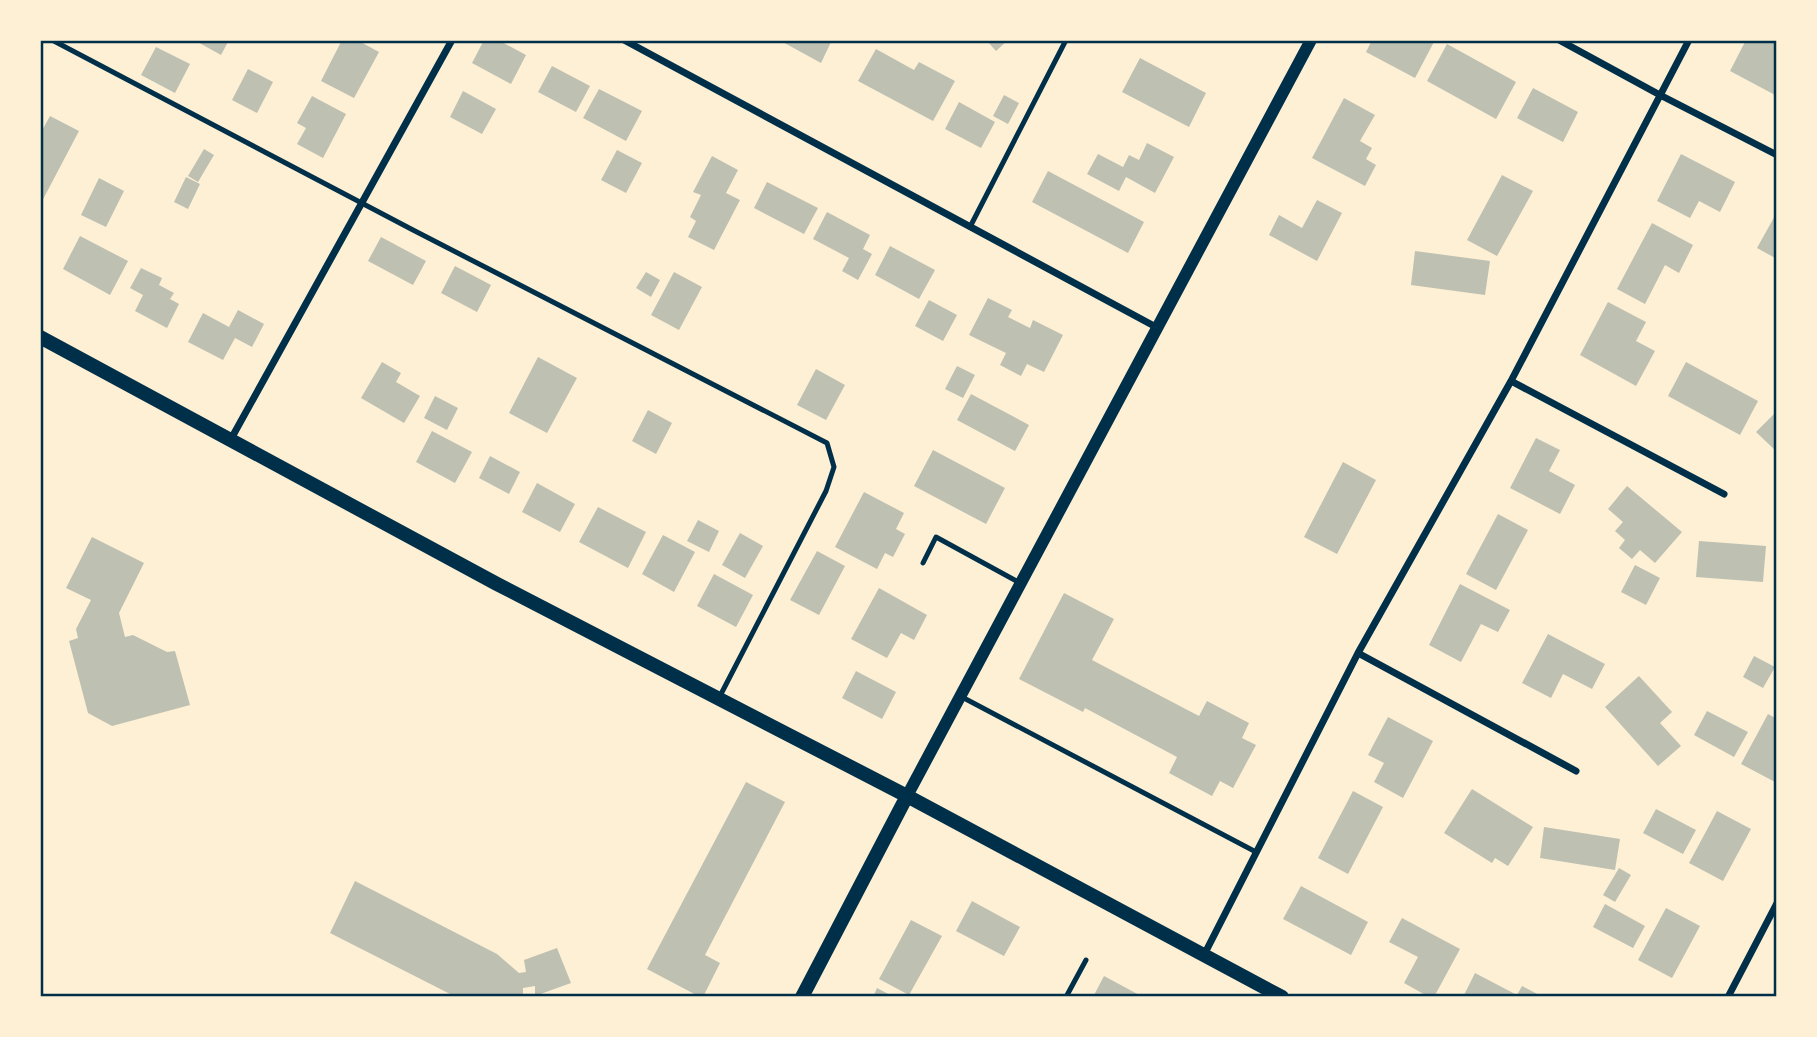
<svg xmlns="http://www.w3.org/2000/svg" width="1817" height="1037" font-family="'Space Grotesk',sans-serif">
<rect width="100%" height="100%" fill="#fdf0d5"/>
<path fill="#bec0b2" d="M194 40H229L221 55Z
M342 40H357L379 52 354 98 321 81Z
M484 40H498L526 55 511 84 472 63Z
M779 40H832L821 63Z
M990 40H1008L996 51 988 42Z
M1372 40H1435L1415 78 1366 52Z
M1746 40H1777L1774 54 1777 56V96L1730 71Z
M1447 44 1516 82 1496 119 1427 81Z
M156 47 190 64 175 93 141 75Z
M876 49 914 70 919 62 955 81 933 121 858 81Z
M1140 58 1206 93 1189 127 1122 92Z
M552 66 590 86 576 112 538 92Z
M248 69 273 82 257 113 232 100Z
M1533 88 1578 112 1563 142 1517 118Z
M599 89 642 111 626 141 583 118Z
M463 91 496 109 482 134 450 117Z
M1004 95 1019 103 1008 124 993 116Z
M312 96 346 114 323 158 297 144 306 128 297 123Z
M1344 98 1375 115 1360 141 1372 148 1366 159 1376 165 1365 186 1312 158Z
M959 102 995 122 981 148 945 129Z
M50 116 79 131 40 205V134Z
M1147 143 1174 157 1155 193 1126 177 1119 191 1087 174 1098 154 1123 167 1129 155 1139 160Z
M204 149 214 155 198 182 188 176Z
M617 150 642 163 626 193 601 180Z
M1681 154 1735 182 1720 212 1699 201 1690 218 1657 201Z
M712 156 738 170 726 193 740 200 714 250 688 237 696 221 690 217 701 195 693 192Z
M1048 171 1144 222 1128 253 1032 202Z
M1502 175 1533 191 1497 256 1467 240Z
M186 177 200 184 188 209 174 202Z
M99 178 124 191 106 227 81 215Z
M767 182 818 208 804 234 754 208Z
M1317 200 1342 213 1317 261 1269 235 1279 215 1302 228Z
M827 212 870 235 863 249 872 254 858 280 842 271 849 258 813 239Z
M1777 212V259L1757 248Z
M1652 223 1693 245 1679 273 1665 265 1645 304 1617 289Z
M80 236 128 261 110 295 63 269Z
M381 237 426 261 413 285 368 261Z
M890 246 935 270 919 299 875 275Z
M1415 251 1490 261 1485 295 1411 285Z
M455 266 491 285 477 312 441 293Z
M141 268 162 278 159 285 174 293 170 299 179 304 167 328 135 311 143 295 130 288Z
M646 272 660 280 651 297 636 288Z
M674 272 702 287 679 330 651 315Z
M988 298 1012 310 1008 317 1030 328 1033 320 1063 335 1044 372 1027 364 1021 376 1000 365 1006 353 969 335Z
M929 300 957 315 943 341 915 326Z
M1608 302 1646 322 1636 341 1655 351 1636 386 1580 355Z
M238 310 264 324 252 347 235 338 223 360 188 342 203 313 229 327Z
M538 357 577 378 547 433 509 413Z
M382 362 401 373 396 382 420 396 404 423 361 398Z
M1686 362 1758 401 1740 435 1668 396Z
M957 366 975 375 963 398 945 389Z
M816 369 845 385 826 420 797 405Z
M971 394 1029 425 1015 451 957 420Z
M435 396 458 408 447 430 424 418Z
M648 410 672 423 656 454 632 441Z
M1777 411V452L1756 432Z
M432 431 472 452 455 483 416 462Z
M1536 438 1560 450 1549 471 1575 485 1560 514 1510 488Z
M933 450 1005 488 986 524 914 486Z
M490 456 520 472 509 494 479 478Z
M1343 462 1376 480 1337 554 1304 537Z
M537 483 575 504 560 532 522 512Z
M1627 486 1682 532 1655 563 1640 550 1632 559 1619 548 1625 540 1615 531 1623 522 1608 509Z
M864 492 904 513 896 529 905 534 893 557 885 553 877 569 835 547Z
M598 507 646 532 628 568 579 542Z
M1498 514 1528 530 1496 590 1466 574Z
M698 520 719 531 709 552 687 541Z
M740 533 763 546 745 578 722 565Z
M663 535 695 552 674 592 642 574Z
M92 537 144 563 119 613 125 637 133 635 167 652 175 651 190 705 112 726 88 713 69 641 78 638 76 629 91 600 66 588Z
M1699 541 1766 546 1763 582 1696 577Z
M817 551 845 566 819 615 790 600Z
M1635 565 1660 578 1646 605 1621 592Z
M714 574 753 595 736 627 697 606Z
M1460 584 1510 610 1498 632 1481 624 1461 662 1429 645Z
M879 588 927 615 914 640 901 633 887 658 851 639Z
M1064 593 1114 619 1092 660 1199 716 1207 701 1249 723 1242 738 1256 745 1233 788 1220 781 1212 796 1169 773 1177 757 1085 708 1083 712 1019 679Z
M1548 634 1605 664 1592 689 1563 674 1551 698 1522 683Z
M1754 656 1775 667 1763 688 1743 677Z
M856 671 896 692 882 719 842 698Z
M1639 676 1672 712 1660 723 1681 746 1658 766 1605 707Z
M1707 711 1748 732 1734 757 1694 735Z
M1768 714 1777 719 1775 782 1741 764Z
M1388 717 1433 741 1403 798 1374 782 1384 763 1368 755Z
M746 782 785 802 705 955 720 963 703 997H700L647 969Z
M1472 789 1533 827 1508 866 1495 858 1492 863 1444 833Z
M1353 791 1383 807 1348 874 1318 858Z
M1656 809 1696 830 1683 854 1643 833Z
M1717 811 1751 829 1723 881 1689 863Z
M1544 827 1620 839 1615 870 1540 858Z
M1619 868 1631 875 1615 902 1603 895Z
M355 881 497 954 519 973 526 972 524 960 557 948 571 983 535 996V986L523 988V997H456L330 933Z
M1301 886 1368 922 1351 955 1283 919Z
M972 901 1020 927 1004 956 956 931Z
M1605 904 1645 926 1633 948 1593 927Z
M1666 908 1700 926 1672 978 1638 960Z
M1402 918 1460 949 1434 997H1429L1404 983 1418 957 1389 942Z
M911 920 942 936 909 995 879 979Z
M1475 973 1517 995 1522 986 1543 997H1463Z
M1104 976 1143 997H1093Z
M877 988 894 997H873Z"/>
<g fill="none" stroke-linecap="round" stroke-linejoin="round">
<path stroke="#003049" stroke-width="5" d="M52 40 413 230 827 443 834 467 826 491 720 696
M970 227 1066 40
M923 563 936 537 1020 583
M960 696 1256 852
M1066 997 1086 960"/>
<path stroke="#003049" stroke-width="7" d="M624 40 1156 327
M1559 40 1660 95 1777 155
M1511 381 1724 494
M231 439 452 40
M1358 653 1576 771
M1204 955 1358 653 1511 381 1689 40
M1728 997 1777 903"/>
<path stroke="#003049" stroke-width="12" d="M907 796 1311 40"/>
<path stroke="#003049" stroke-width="14" d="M40 337 497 584 907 796 1282 997
M802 997 907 796"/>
</g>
<rect width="1817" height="1037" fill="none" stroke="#fdf0d5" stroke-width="84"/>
<rect x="42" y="42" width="1733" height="953" fill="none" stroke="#003049" stroke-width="2.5"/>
</svg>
